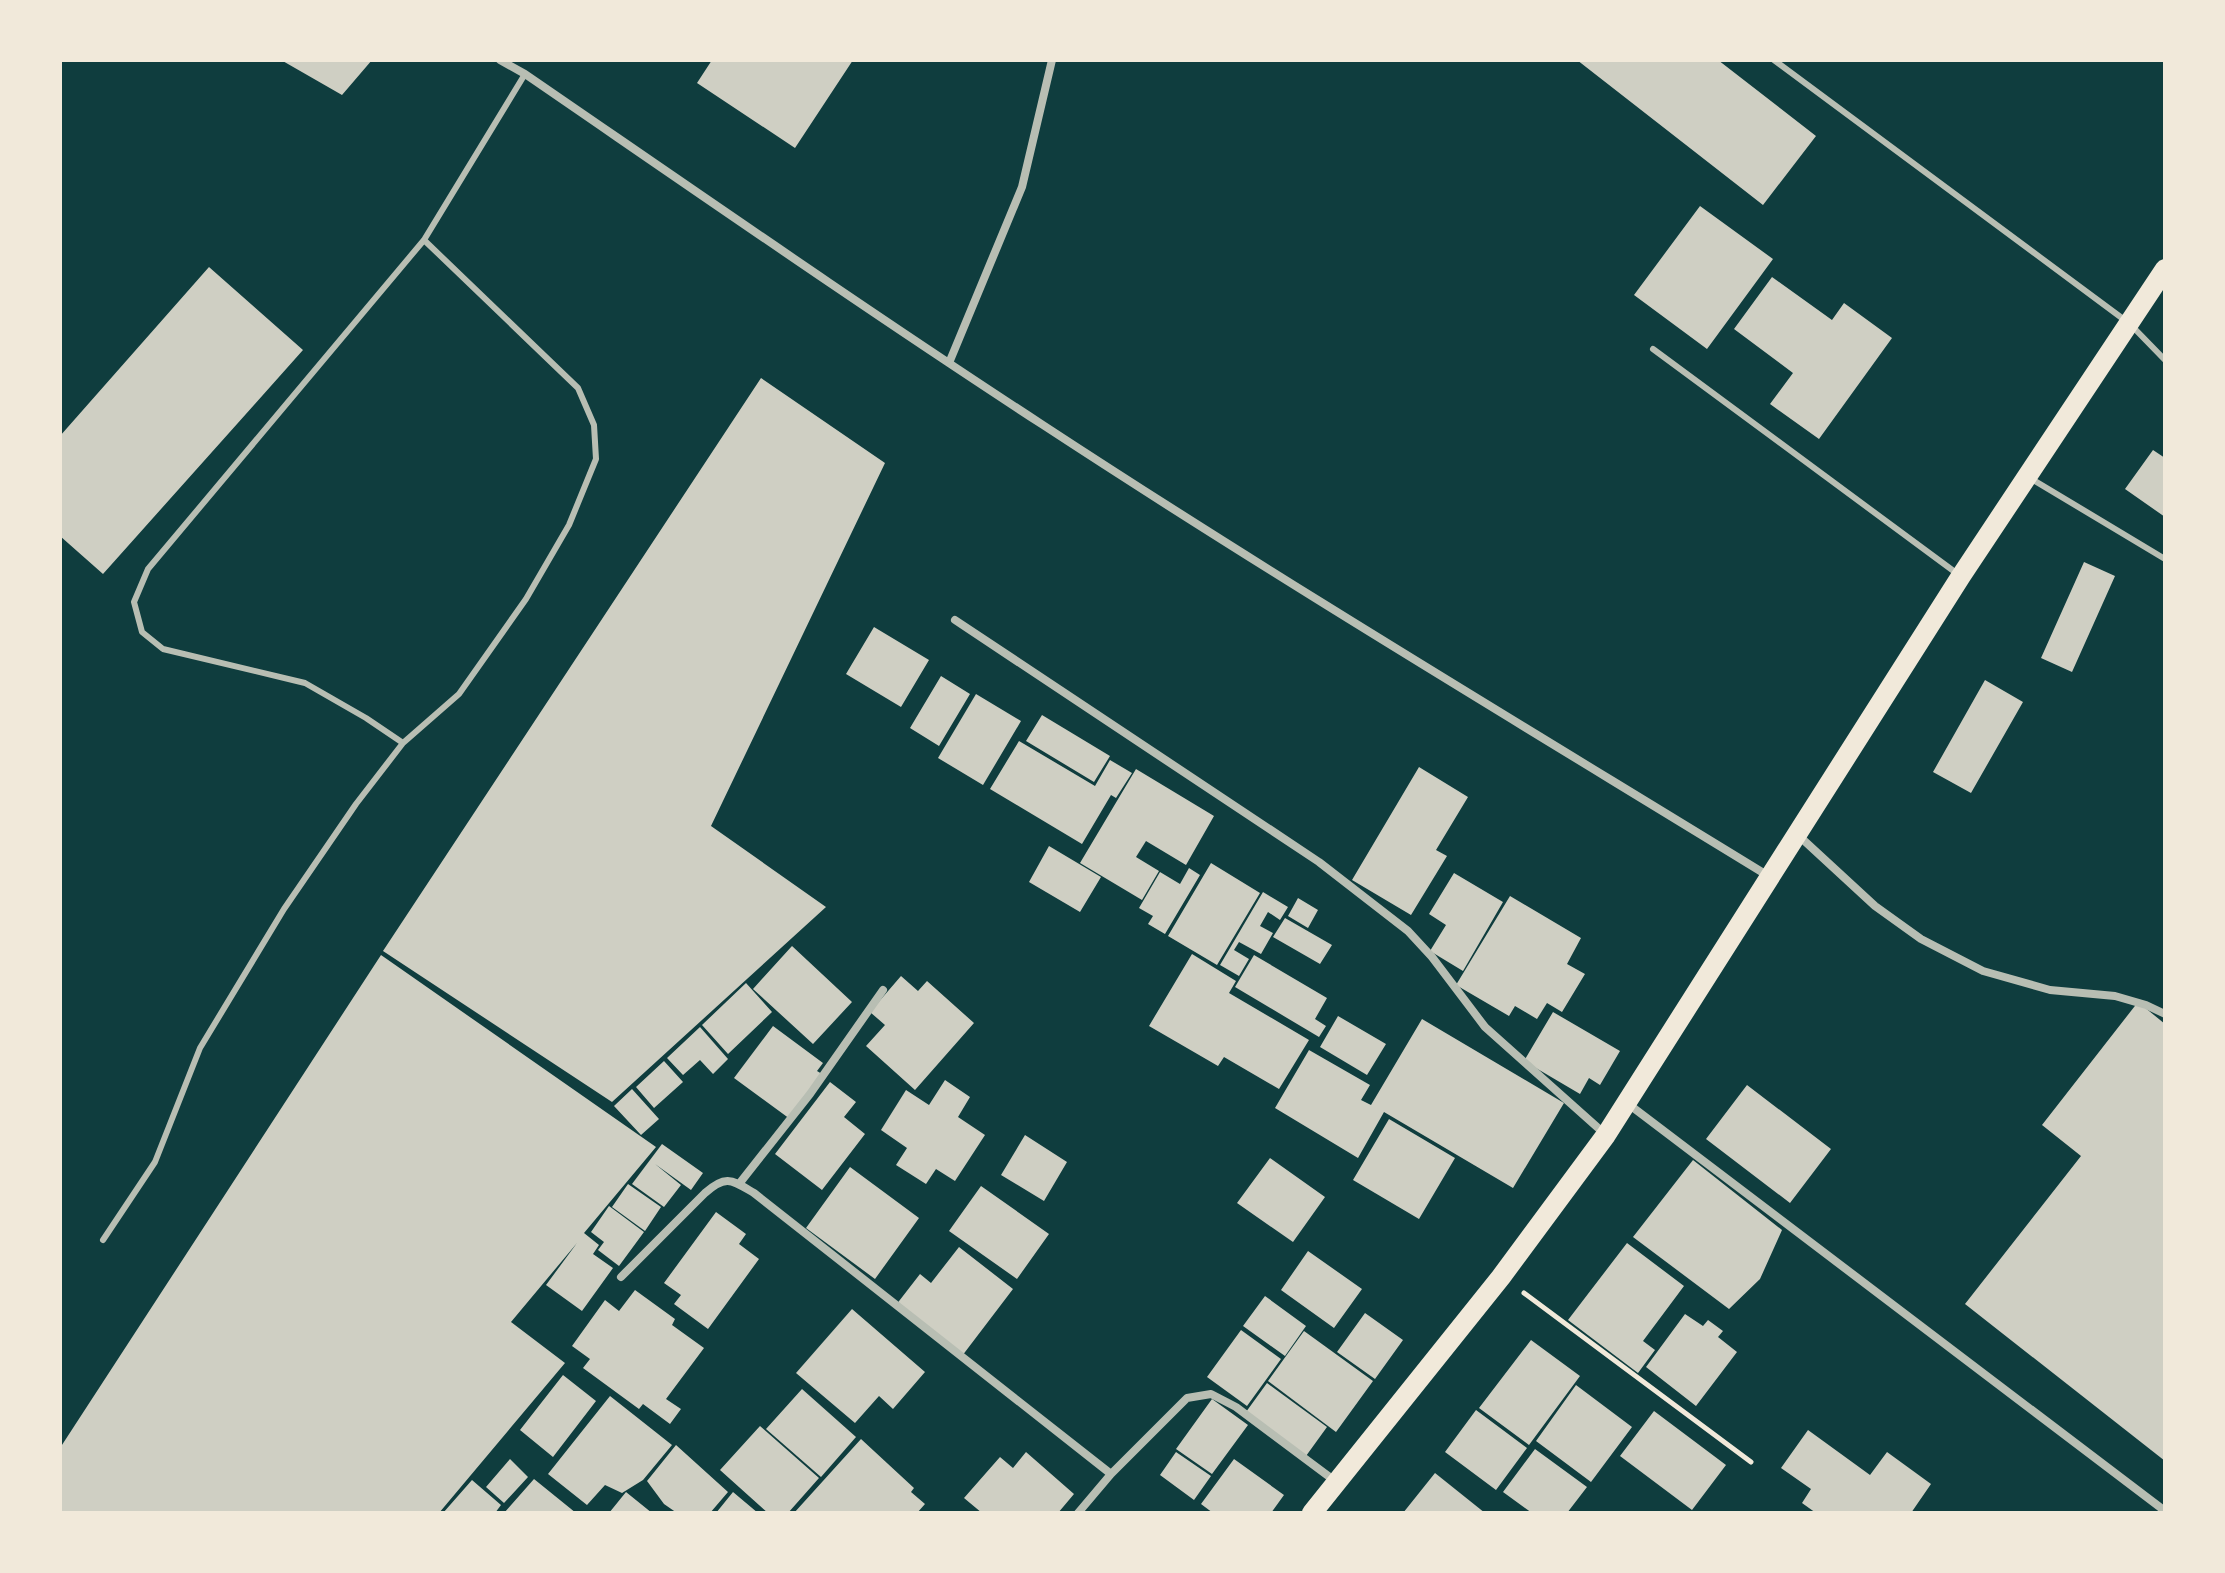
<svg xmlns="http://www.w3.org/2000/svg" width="2225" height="1573" font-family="Raleway,sans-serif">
<rect width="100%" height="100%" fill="#0f3d3e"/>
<path fill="#cfcfc3" d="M281 60H372L342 95Z
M712 60H853L795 148 697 83Z
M1577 60H1718L1816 136 1763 205Z
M1700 206 1773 259 1707 349 1634 295Z
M209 267 303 350 103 574 60 536V436Z
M1772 277 1832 320 1844 303 1892 338 1819 439 1770 404 1793 373 1734 329Z
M761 378 885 463 711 826 826 907 612 1102 383 951Z
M2153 450 2165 458V517L2125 489Z
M2084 562 2115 576 2072 672 2041 658Z
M874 627 929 660 901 707 846 674Z
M941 676 970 694 939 746 910 728Z
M1985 680 2023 702 1971 793 1933 772Z
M976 694 1021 721 983 785 938 758Z
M1042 715 1110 756 1094 782 1026 741Z
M1019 741 1095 786 1110 760 1132 773 1116 798 1111 795 1082 844 990 789Z
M1419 767 1468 797 1436 850 1447 856 1411 915 1352 880Z
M1136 769 1214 816 1186 865 1146 841 1136 857 1159 871 1142 900 1080 863Z
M1049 846 1101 877 1080 912 1029 882Z
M1211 863 1260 893 1217 965 1168 936Z
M1189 868 1200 875 1165 934 1148 924 1153 916 1139 908 1160 872 1180 884Z
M1454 873 1503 902 1463 971 1430 951 1446 925 1429 914Z
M1263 892 1288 907 1280 920 1268 912 1260 926 1273 933 1261 954 1239 942 1234 950 1249 959 1239 976 1220 965Z
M1510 896 1581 938 1567 964 1585 974 1562 1012 1547 1003 1537 1019 1515 1006 1509 1016 1456 985Z
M1298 898 1318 910 1308 928 1288 916Z
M1285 918 1332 945 1320 964 1273 937Z
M792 946 852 1002 813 1044 753 989Z
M1192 954 1236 981 1229 993 1309 1040 1279 1089 1224 1057 1218 1066 1149 1026Z
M381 955 656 1147 584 1233 599 1245 593 1254 613 1268 582 1311 546 1285 577 1243 511 1322 565 1363 439 1513H60V1448Z
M1254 955 1327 998 1315 1019 1326 1026 1319 1037 1235 987Z
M901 976 918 991 927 981 974 1023 915 1090 866 1046 885 1025 870 1012Z
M746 983 772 1012 728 1054 702 1025Z
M2138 1002 2165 1024V1461L1965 1304 2081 1156 2042 1125Z
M1553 1012 1620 1051 1600 1085 1589 1078 1580 1094 1524 1061Z
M1338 1016 1386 1044 1367 1075 1320 1047Z
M1422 1019 1564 1103 1513 1188 1384 1112 1358 1158 1275 1108 1309 1050 1370 1085 1361 1100 1371 1105Z
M773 1026 823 1063 817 1071 822 1074 790 1119 734 1078Z
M700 1027 728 1059 713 1074 700 1060 683 1075 667 1058Z
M664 1061 683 1082 654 1108 636 1087Z
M945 1080 970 1097 958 1117 985 1135 955 1181 936 1169 926 1184 896 1165 907 1148 881 1130 906 1090 929 1105Z
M830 1082 856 1102 844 1117 865 1134 822 1190 775 1154Z
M1747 1085 1831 1149 1790 1203 1706 1139Z
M632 1089 659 1119 641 1135 614 1106Z
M1389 1119 1455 1158 1419 1219 1353 1180Z
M1025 1135 1067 1162 1044 1201 1001 1175Z
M662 1144 703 1173 691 1190 655 1164 681 1185 664 1207 632 1184Z
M1270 1158 1325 1197 1293 1242 1237 1203Z
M1693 1160 1782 1230 1760 1279 1729 1309 1633 1237Z
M850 1167 919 1218 875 1279 806 1228Z
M628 1184 661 1207 645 1231 612 1207Z
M981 1186 1049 1234 1017 1279 949 1231Z
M609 1206 644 1232 619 1266 598 1250 604 1242 591 1232Z
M716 1212 746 1234 739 1244 759 1259 708 1329 674 1304 681 1295 664 1283Z
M1627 1243 1684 1286 1643 1341 1655 1350 1638 1373 1568 1320Z
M959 1247 1013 1289 962 1356 896 1305 920 1274 931 1283Z
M1308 1251 1362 1289 1334 1328 1281 1290Z
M635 1290 675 1319 672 1325 704 1348 666 1399 681 1409 670 1424 643 1404 639 1409 583 1368 590 1359 572 1346 605 1300 619 1311Z
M1265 1296 1306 1326 1285 1356 1243 1326Z
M852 1309 925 1372 893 1409 879 1396 855 1423 796 1373Z
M1365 1313 1403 1340 1375 1379 1337 1352Z
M1685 1314 1703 1326 1708 1320 1723 1331 1718 1337 1737 1352 1696 1406 1646 1367Z
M1241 1330 1281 1359 1247 1406 1207 1377Z
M1304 1331 1373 1381 1336 1432 1268 1381Z
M1531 1340 1580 1376 1529 1445 1479 1408Z
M563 1375 596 1401 553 1457 520 1430Z
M1267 1383 1327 1427 1306 1456 1246 1412Z
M1576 1385 1632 1427 1591 1482 1536 1441Z
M802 1389 856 1437 821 1477 766 1429Z
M610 1396 672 1445 643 1480 622 1493 605 1485 587 1505 548 1474Z
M1212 1399 1248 1425 1212 1474 1176 1449Z
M1476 1410 1527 1448 1496 1490 1445 1452Z
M1654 1411 1726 1465 1692 1510 1620 1456Z
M760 1426 819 1478 788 1513H768L720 1470Z
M1808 1430 1870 1475 1887 1452 1931 1484 1911 1513H1816L1802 1503 1811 1489 1781 1468Z
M861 1439 914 1488 911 1492 925 1504 917 1513H794Z
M676 1445 728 1492 710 1513H677L664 1504 647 1481Z
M1535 1449 1587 1487 1567 1513H1532L1503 1492Z
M1026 1452 1074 1494 1058 1513H982L964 1498 1000 1457 1013 1468Z
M1176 1452 1211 1476 1194 1500 1160 1475Z
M510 1459 528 1477 504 1503 486 1487Z
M1234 1459 1284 1495 1271 1513H1213L1201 1504Z
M1435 1473 1485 1513H1403Z
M534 1479 576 1513H504Z
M472 1480 501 1505 495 1513H443Z
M626 1492 652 1513H609Z
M733 1492 758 1513H716Z"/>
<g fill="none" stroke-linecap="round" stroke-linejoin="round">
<path stroke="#f1e9da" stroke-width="5" d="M1524 1293 1751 1462"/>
<path stroke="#b8beb3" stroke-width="6" d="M1774 60 2130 324 2165 360
M1653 349 1959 575
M2030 478 2165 559
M403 743 366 718 305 683 163 649 142 632 134 602 148 569 424 240 525 74
M103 1240 155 1162 200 1048 284 909 356 804 403 743 459 694 526 599 569 525 596 459 594 425 578 388 424 240"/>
<path stroke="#b8beb3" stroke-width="8" d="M500 60 525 74C697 192 868 311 1043 425 1281 581 1527 728 1770 877
M949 363 1022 187 1052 60
M955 620 1319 862 1408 931 1432 957 1485 1027 1606 1135
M1798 835 1875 906 1921 939 1983 971 2050 990 2115 996 2146 1005 2165 1014
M1627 1103 2165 1511
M739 1184 810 1094 883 990
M621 1277 705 1193C726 1174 732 1180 754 1193L1111 1474
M1078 1513 1111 1474 1187 1398 1211 1394 1236 1407 1335 1481"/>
<path stroke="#f1e9da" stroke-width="20" d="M1312 1513 1501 1277 1606 1135 1961 576 2165 269"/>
</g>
<rect width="2225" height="1573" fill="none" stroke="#f1e9da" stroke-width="124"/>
</svg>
